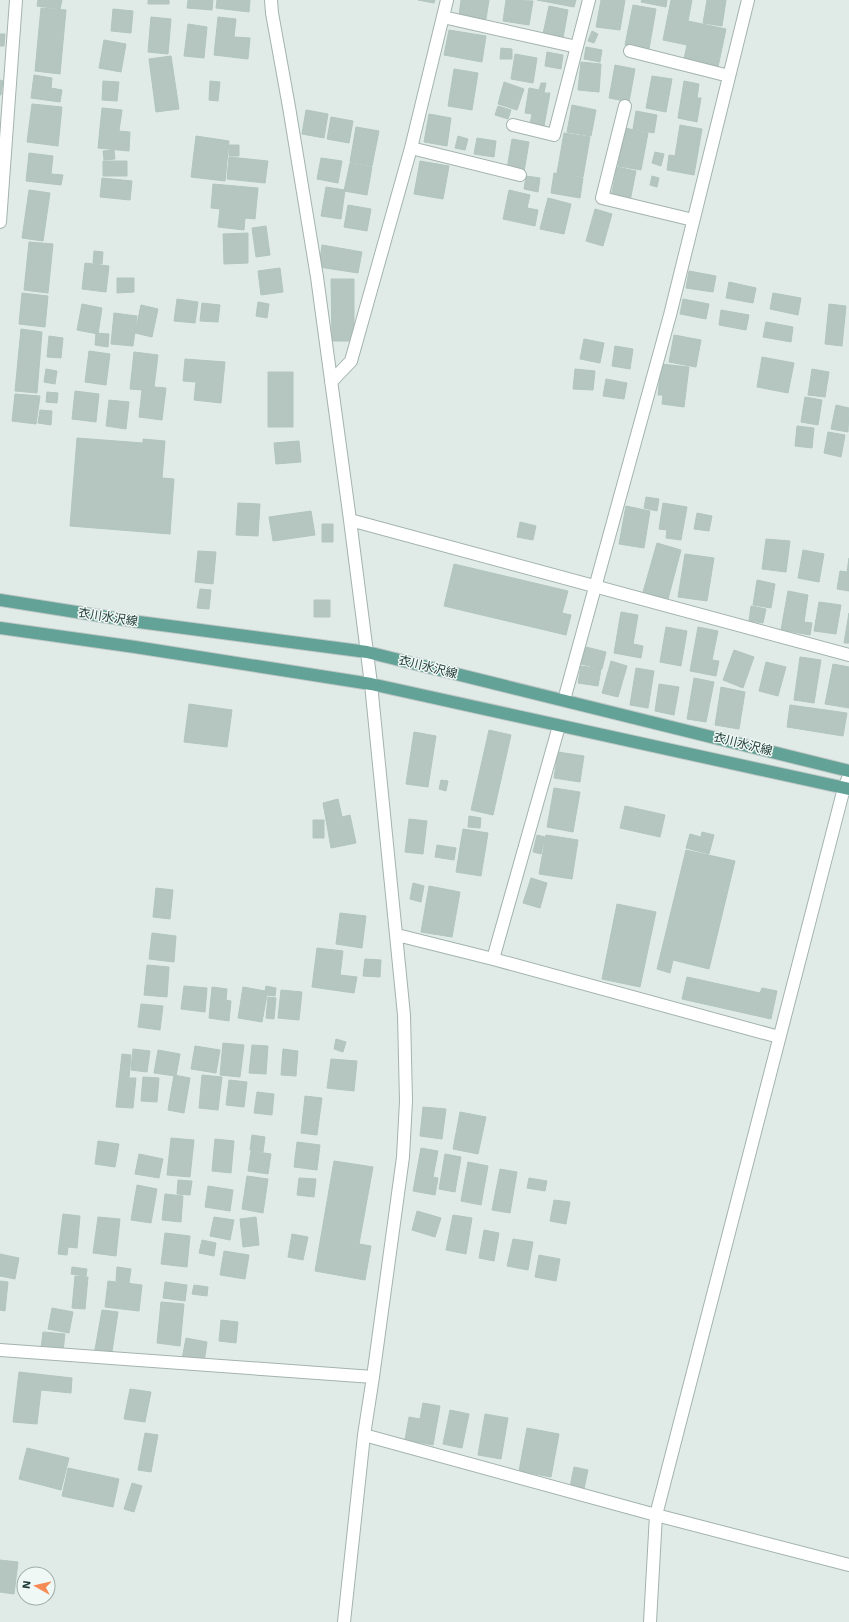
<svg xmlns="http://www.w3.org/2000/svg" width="849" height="1622" font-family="'Work Sans','Noto Sans JP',sans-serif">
<rect width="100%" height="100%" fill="#e0ebe7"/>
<path fill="#b5c6c0" stroke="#b2c5bf" d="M38 0H62L60 9 37 6Z
M148 0H169V4H148Z
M188 0H213L212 10 187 8Z
M217 0H250L249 12 216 8Z
M418 0H435L434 3Z
M461 0H489L486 19 459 15Z
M506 0 533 1 529 25 503 21Z
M537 0H576L574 7Z
M601 0H625L620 30 596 27Z
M642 0H667L666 7 641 2Z
M671 0H692L688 21 726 29 718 67 684 59 687 45 663 40Z
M707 0H726L722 26 703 23Z
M633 5 656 9 649 49 625 45Z
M549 6 568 10 563 38 543 34Z
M41 8 66 10 60 74 35 71Z
M113 9 133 11 131 33 111 31Z
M151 17 171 19 168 54 148 52Z
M218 17 236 19 234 37 250 38 248 59 214 55Z
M188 24 207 27 204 58 184 56Z
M449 30 486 36 482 62 444 55Z
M592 31 598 34 594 43 588 41Z
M0 34H5L4 46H0Z
M104 40 126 44 121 72 99 68Z
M586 47 602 50 600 62 584 59Z
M501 48 512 49V59H500Z
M547 52 563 55 561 69 545 66Z
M515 54 537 58 533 83 511 79Z
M171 56 179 109 156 112 149 59Z
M581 62 601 64 599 92 578 90Z
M615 65 635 69 629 102 609 98Z
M454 69 478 73 472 110 448 106Z
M34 75 52 78 51 88 62 90 60 102 31 98Z
M652 76 672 79 666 112 646 108Z
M0 80 3 81 1 95H0Z
M103 81 119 82 117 101 102 100Z
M210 81 220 82 218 101 209 100Z
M684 81 699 84 697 98H701L697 122 678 118Z
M504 82 524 89 517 110 498 104Z
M541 83H546L544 93H550L544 126 530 124 532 114 525 113 529 88 539 90Z
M32 104 62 107 58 146 27 142Z
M572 105 596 110 591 136 567 132Z
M498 106 511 110 508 119 495 115Z
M102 108 122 110 119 131 130 132 129 151 98 148Z
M306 110 328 114 324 138 302 134Z
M636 111 657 115 654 133 633 129Z
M429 114 451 118 447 146 424 142Z
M331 117 353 121 349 143 327 139Z
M680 125 702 129 694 175 667 170 669 155 675 156Z
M356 127 379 131 372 166 350 162Z
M625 128 648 133 641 170 618 166Z
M564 133 590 137 583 177 557 173Z
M196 136 229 141 225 181 191 177Z
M458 136 468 139 465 150 455 148Z
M477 138 496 141 494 157 474 154Z
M512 139 529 142 524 172 507 169Z
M229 145H239V156H229Z
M114 150 115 159 104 160 103 151Z
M655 152 664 154 661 166 652 163Z
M29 153 53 156 51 174 63 175 61 185 26 181Z
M229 157 268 161 265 183 227 179Z
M321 158 342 161 338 183 317 179Z
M103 161H127V176H103Z
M420 161 449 166 443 199 414 194Z
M350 163 372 167 367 195 344 191Z
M617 167 636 171 630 201 611 197Z
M554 173 583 178 580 198 551 193Z
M526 176 540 178 538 192 524 189Z
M652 176 659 178 657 187 650 185Z
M102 178 132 181 130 200 100 197Z
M213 184 258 188 255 219 245 218 244 230 218 227 220 209 211 208Z
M326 187 345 190 341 219 321 216Z
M29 190 50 193 43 241 22 238Z
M509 190 530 195 527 208 538 210 535 226 503 219Z
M548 198 571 204 564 234 540 229Z
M348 205 371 209 367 231 344 227Z
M595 209 612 214 603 246 586 241Z
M266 226 270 255 256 257 252 228Z
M248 233V263L224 264 223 234Z
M29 242 53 244 48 293 24 290Z
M322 245 362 252 358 273 319 267Z
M94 251 103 252 102 264 93 263Z
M85 263 109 266 106 292 82 289Z
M280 268 283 292 261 295 258 271Z
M689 271 716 276 713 292 686 288Z
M117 278H134V292L117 293Z
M331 279H354V341H332Z
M729 282 756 288 753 303 726 298Z
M22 293 48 296 45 327 19 324Z
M773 293 801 298 798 315 770 309Z
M177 299 198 302 195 323 174 321Z
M683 299 709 304 706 319 680 314Z
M258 302 269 304 267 318 256 316Z
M202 303 220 305 218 322 200 321Z
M82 304 102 308 98 334 77 330Z
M829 304 846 306 842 346 825 344Z
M141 305 158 309 152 337 135 333Z
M721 310 749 315 746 330 719 325Z
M114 313 137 316 133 346 111 344Z
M766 322 793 327 791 342 763 337Z
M21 329 42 332 37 393 15 391Z
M96 333 109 334 108 347 95 345Z
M674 335 701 340 696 367 669 362Z
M49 336 63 338 61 358 47 357Z
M584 339 604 343 600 363 580 359Z
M615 346 633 349 630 369 612 366Z
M89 351 110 354 106 385 85 382Z
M134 352 158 355 154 387 166 388 162 420 139 417 142 390 130 389Z
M762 357 794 363 788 393 757 387Z
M185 359 225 362 221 403 194 400 196 382 183 381Z
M661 364 689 367 684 407 662 404 663 395H658Z
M46 369 57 371 55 384 44 382Z
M575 369 595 371 593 390 573 389Z
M812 369 829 372 825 397 808 395Z
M268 372H293V427H268Z
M606 379 627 383 624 399 603 396Z
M75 391 99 394 96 422 72 419Z
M47 392 58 393 57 403 46 402Z
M15 394 40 396 36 424 12 421Z
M805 397 822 400 818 425 801 422Z
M109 400 129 402 126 429 106 426Z
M836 405 849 408 848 432 831 429Z
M40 410 52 411 51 425 38 423Z
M797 426 814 428 812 448 795 446Z
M828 432 845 435 841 457 824 453Z
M77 438 143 443V439L165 441 162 478 174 479 170 534 70 526Z
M299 441 301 462 276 464 274 443Z
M646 497 659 499 657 511 644 508Z
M238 503 260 504 258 536 236 535Z
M663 503 687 507 681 540 666 538 667 530 659 529Z
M626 506 650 511 644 548 619 544Z
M311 511 315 535 273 541 269 517Z
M697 513 712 516 709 531 694 529Z
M520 522 536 526 533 540 517 537Z
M322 524H333V542H322Z
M766 539 790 541 786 572 762 569Z
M657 543 681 550 668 599 643 592Z
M803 550 824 554 819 582 798 578Z
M198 551 216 552 213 584 195 582Z
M685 554 714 558 707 601 678 597Z
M849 558V591L837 589 840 571 847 572Z
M454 564 568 591 562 613 571 615 566 635 444 606Z
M757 580 775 584 771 608 753 605Z
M200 589 211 590 209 609 197 608Z
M788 591 808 595 804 622 812 623 810 635 781 630Z
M314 600H330V617H314Z
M819 602 841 605 836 634 814 631Z
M751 606 766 609 763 623 749 621Z
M621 612 638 615 633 644 643 646 641 658 614 653Z
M849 613V643H844Z
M666 627 687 631 681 666 660 662Z
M698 627 718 631 712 660 719 661 716 676 690 671Z
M586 647 606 652 602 669 581 664Z
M734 650 754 657 743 688 723 680Z
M800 657 821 660 814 703 794 700Z
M611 661 627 666 618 697 602 693Z
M766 662 786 667 778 696 759 691Z
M833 664 849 667V708L825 704Z
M581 666 601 669 598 686 578 683Z
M636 668 654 671 648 708 630 705Z
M694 678 714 682 706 722 687 719Z
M659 684 679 687 674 715 655 711Z
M721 687 745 692 739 729 715 725Z
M189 704 232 710 227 747 184 742Z
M790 705 847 713 843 736 787 727Z
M489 730 511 735 493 815 471 810Z
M414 732 436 736 428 787 406 784Z
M558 752 584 756 580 782 554 778Z
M441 780 448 781 446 791 439 789Z
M554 788 580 792 573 832 547 827Z
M338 799 342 817 350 815 356 843 331 848 323 803Z
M625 806 665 815 660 837 620 828Z
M469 816 481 818 480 828 468 827Z
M409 819 427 821 423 854 405 852Z
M313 820H324V838H313Z
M463 829 488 833 481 876 456 872Z
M702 832 714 835 709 854 686 848 690 834 701 837Z
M537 835 545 837 541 854 533 852Z
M546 835 578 840 572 879 539 874Z
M437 845 456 848 454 860 435 857Z
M686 850 735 861 709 969 673 960 670 973 657 969Z
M531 878 547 883 540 908 523 903Z
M413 883 424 886 421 902 410 899Z
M429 886 460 892 452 937 421 932Z
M156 888 173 890 170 919 153 917Z
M617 904 656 912 640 987 602 979Z
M340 913 366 916 362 948 336 944Z
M152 933 176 936 174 962 149 959Z
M317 948 343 951 340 975 357 977 354 993 312 987Z
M365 959 381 960 380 977 363 976Z
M147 965 169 967 167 997 144 995Z
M687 977 760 993 762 988 777 991 771 1019 682 999Z
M184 986 207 988 205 1012 181 1009Z
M266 986 276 988 275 996 267 995 262 1022 238 1018 243 987 265 991Z
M212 987 227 989 226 1000 231 1001 229 1021 209 1018Z
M281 990 302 992 299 1020 278 1018Z
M268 997 276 998 274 1019 266 1018Z
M141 1004 163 1006 160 1030 138 1027Z
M336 1039 346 1042 343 1052 334 1049Z
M223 1043 244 1045 240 1077 220 1075Z
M252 1045 268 1046 266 1074 249 1073Z
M195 1046 220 1050 216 1073 191 1069Z
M133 1049 150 1051 147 1072 131 1070Z
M283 1049 298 1051 296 1076 281 1075Z
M158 1050 180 1054 176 1076 154 1073Z
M122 1054 131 1055 129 1078H136L133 1108 116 1107Z
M331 1059 357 1061 354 1091 327 1088Z
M174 1075 190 1078 184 1113 168 1110Z
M202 1075 222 1077 218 1110 199 1108Z
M143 1077 159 1078 157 1102 141 1101Z
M229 1080 247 1082 244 1107 226 1105Z
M257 1092 274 1094 272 1115 254 1113Z
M305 1096 322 1098 317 1135 301 1133Z
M423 1107 446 1109 442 1139 420 1136Z
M460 1112 486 1117 478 1154 453 1149Z
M252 1135 265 1137 263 1152 250 1150Z
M171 1138 194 1140 190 1177 167 1175Z
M215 1139 234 1141 231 1173 212 1171Z
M98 1141 119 1144 115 1167 95 1164Z
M297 1142 320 1145 317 1170 294 1167Z
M421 1148 438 1151 433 1177 438 1178 435 1195 413 1191Z
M251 1151 271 1154 268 1174 248 1171Z
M139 1154 163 1159 159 1178 135 1174Z
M445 1154 461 1157 455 1192 439 1189Z
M334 1161 373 1167 359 1244 371 1246 365 1280 315 1271Z
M468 1162 488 1166 481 1205 461 1201Z
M500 1169 517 1172 510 1213 492 1210Z
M247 1176 268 1179 263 1213 242 1209Z
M299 1178 316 1179 314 1197 297 1195Z
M529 1178 547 1181 545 1191 527 1188Z
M178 1180 192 1181 190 1195 177 1194Z
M137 1185 157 1189 151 1223 131 1220Z
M208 1186 233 1190 230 1211 205 1207Z
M165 1194 183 1196 181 1222 162 1220Z
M554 1200 570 1202 566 1224 550 1221Z
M417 1211 441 1218 435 1237 412 1230Z
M63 1214 80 1216 77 1248 68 1247 67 1255 58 1254Z
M453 1215 472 1218 466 1254 446 1250Z
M98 1217 120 1219 116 1256 93 1253Z
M214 1217 234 1220 230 1240 210 1236Z
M256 1217 259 1245 243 1247 240 1219Z
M484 1230 499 1233 494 1261 479 1258Z
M165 1233 190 1236 187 1267 161 1264Z
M292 1234 308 1237 303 1260 288 1257Z
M513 1239 533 1242 528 1270 507 1266Z
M202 1240 216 1243 214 1256 199 1253Z
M224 1251 249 1255 245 1279 220 1275Z
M0 1254 19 1258 15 1279 0 1276Z
M539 1255 560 1259 556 1281 535 1277Z
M72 1267 87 1269 86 1276 71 1274Z
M117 1267 131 1269 129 1283 116 1281Z
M75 1276 88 1277 85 1309 72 1308Z
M0 1281 8 1282 5 1311 0 1310Z
M108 1281 142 1285 139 1311 105 1307Z
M165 1282 187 1285 185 1301 163 1298Z
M194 1285 208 1287 207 1296 192 1294Z
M161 1302 184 1304 180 1346 157 1343Z
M52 1308 73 1312 69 1333 48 1329Z
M102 1310 118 1312 111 1358 94 1355Z
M221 1320 238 1322 236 1343 219 1341Z
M43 1332 65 1334 63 1351 41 1349Z
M186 1338 207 1342 204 1363 182 1359Z
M19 1372 72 1378 71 1393 41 1390 37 1424 13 1422Z
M130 1389 151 1392 145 1422 124 1419Z
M423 1403 440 1406 433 1445 405 1440 409 1417 420 1419Z
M450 1410 469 1414 462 1448 443 1444Z
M485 1414 508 1418 501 1459 478 1455Z
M527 1428 559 1434 551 1477 519 1471Z
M145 1433 158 1435 151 1472 138 1470Z
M27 1448 69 1458 61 1490 19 1479Z
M574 1467 588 1470 584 1489 570 1487Z
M68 1468 119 1479 113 1507 62 1496Z
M132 1483 142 1486 134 1512 124 1509Z
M0 1560 18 1562 14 1594 0 1592Z"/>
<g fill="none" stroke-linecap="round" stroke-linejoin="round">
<defs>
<path id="minor" d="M271 0 272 13 289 107 317 277 350 520 371 684 404 1015 406 1101 403 1157 373 1377 364 1435 344 1622
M443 17 577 47
M630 51 729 76
M625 106 602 198 693 220
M513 125 554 135 589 0
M411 148 520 175
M0 222 16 0
M331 382 351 361 411 148 447 0
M350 520 849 655
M564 700 670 315 748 0
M397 935 493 959 779 1037
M493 959 559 726
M0 1350 373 1377
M364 1435 656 1515 849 1565
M650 1622 656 1515 844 788 849 776"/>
<path id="major" d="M0 600 139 622 367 652 849 771
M0 628 135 647 371 684 849 789"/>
</defs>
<use href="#minor" stroke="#a3b3af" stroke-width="14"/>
<use href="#major" stroke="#c1c8c7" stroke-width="14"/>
<use href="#minor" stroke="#fff" stroke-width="12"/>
<use href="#major" stroke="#63a297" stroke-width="12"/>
</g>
<g text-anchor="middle" stroke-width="3" stroke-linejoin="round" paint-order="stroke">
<g font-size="12" fill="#203c37" stroke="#f0f8f5">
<text transform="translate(108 617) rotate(9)" y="4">衣川水沢線</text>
<text transform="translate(428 667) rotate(14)" y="4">衣川水沢線</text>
<text transform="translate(743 744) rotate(14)" y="4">衣川水沢線</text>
</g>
</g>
<g transform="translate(36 1586) rotate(278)"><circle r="19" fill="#f0f8f5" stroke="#9dada9"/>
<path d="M0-3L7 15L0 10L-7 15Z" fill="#f58a55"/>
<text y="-6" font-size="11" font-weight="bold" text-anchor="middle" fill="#203c37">N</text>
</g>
</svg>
